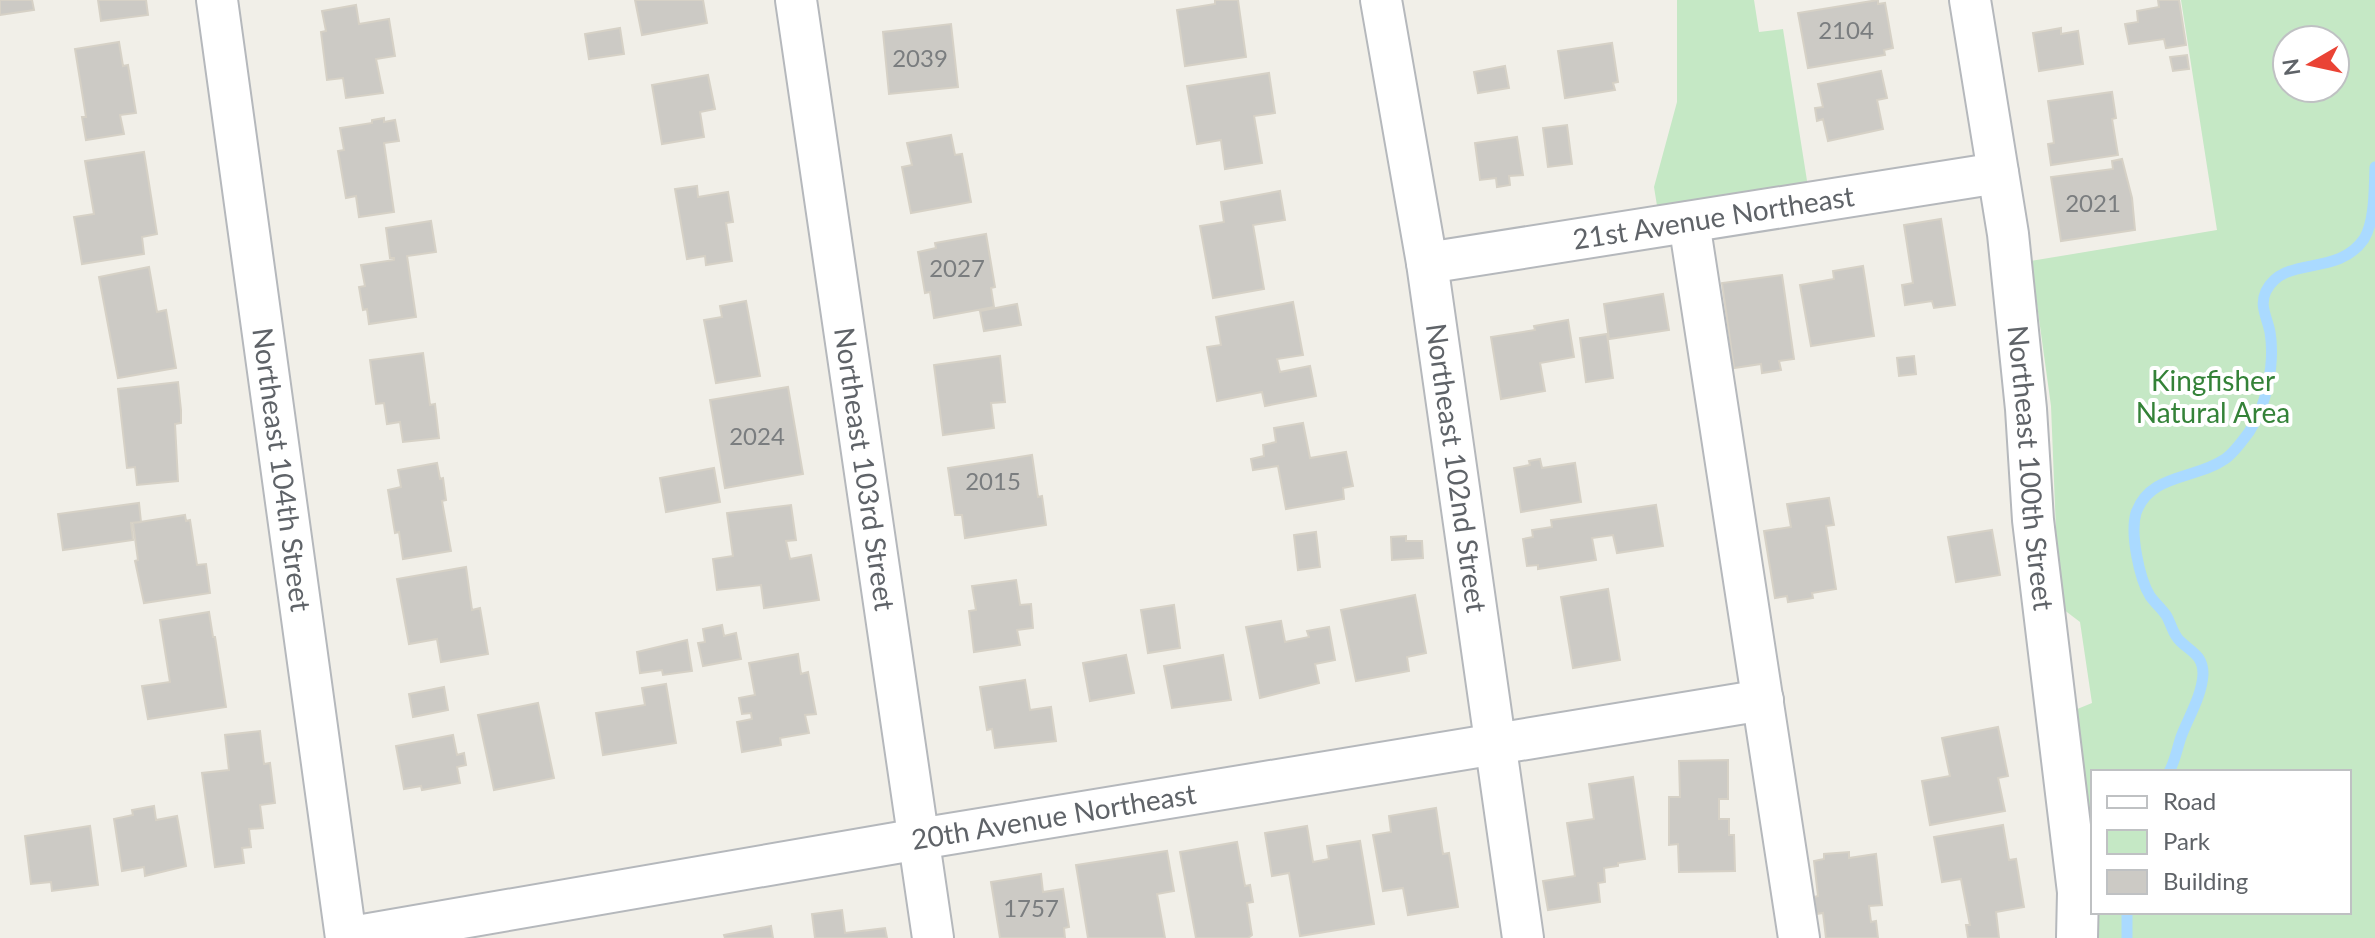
<svg xmlns="http://www.w3.org/2000/svg" width="2375" height="938" font-family="Lato,sans-serif">
<rect width="100%" height="100%" fill="#f1efe8"/>
<path fill="#c5e8c5" fill-rule="evenodd" d="M1677 0H1754L1759 32 1783 29 1808 187 1658 212 1654 187 1677 102Z
M2181 0H2375V938H2088L2070 712 2092 703 2080 622 2059 606 2051 406 2031 261 2217 230ZM2287 40H2335V88H2287ZM2093 772H2349V912H2093Z"/>
<g fill="none" stroke-linecap="round" stroke-linejoin="round">
<path stroke="#aadaff" stroke-width="11" d="M2169 772C2175 761 2177 749 2181 737 2188 718 2202 696 2203 674 2203 655 2191 652 2180 641 2173 635 2171 623 2166 615 2161 608 2155 603 2150 596 2139 578 2130 533 2136 513 2150 473 2195 480 2225 459 2234 453 2243 440 2249 432 2267 406 2275 362 2270 332 2267 317 2259 306 2266 291 2285 254 2337 278 2364 239 2375 221 2374 189 2375 167
M2127 938V912"/>
</g>
<path fill="#cccac5" stroke="#d6d1c6" stroke-width="2" d="M0 0H32L34 10 0 15Z
M98 0H146L148 15 101 21Z
M635 0H703L707 23 642 35Z
M1215 0H1238L1246 57 1185 66 1177 10 1215 4Z
M1878 0V4L1885 3 1893 48 1884 50 1885 55 1808 68 1798 13Z
M2158 0H2179L2186 45 2166 48 2164 39 2129 44 2125 24 2138 22 2137 11 2159 7Z
M356 5 359 24 389 19 395 56 376 59 383 93 346 98 343 78 327 80 321 32 326 31 322 11Z
M951 24 958 87 889 94 883 32Z
M620 28 624 54 589 59 585 34Z
M2061 28V34L2078 31 2083 64 2039 71 2033 33Z
M119 42 123 66 128 65 136 113 120 115 124 134 86 140 82 117H86L75 49Z
M1612 43 1618 82 1613 83 1615 90 1565 98 1558 51Z
M2187 55 2189 69 2173 71 2170 57Z
M1505 66 1509 88 1478 93 1474 72Z
M1881 71 1887 98 1877 100 1883 129 1828 141 1823 119 1817 121 1815 108 1823 107 1818 84Z
M1269 73 1275 113 1254 116 1262 163 1225 169 1221 140 1197 144 1187 86Z
M708 75 715 109 700 112 704 137 662 144 652 85Z
M2112 92 2116 118 2112 119 2118 155 2051 165 2048 144 2054 143 2048 101Z
M384 118V122L395 120 399 141 384 143 394 212 359 217 356 196 346 198 338 151 344 150 340 128 372 123V120Z
M1567 125 1572 164 1548 167 1543 128Z
M951 135 955 155 962 154 971 202 911 213 902 167 912 165 907 143Z
M1517 137 1523 175 1509 176 1510 185 1497 187 1496 178 1480 180 1475 143Z
M144 152 157 234 142 237 144 254 82 264 74 217 94 214 85 161Z
M2122 159 2132 198 2135 230 2061 241 2051 177 2113 169 2112 161Z
M697 186 698 197 728 192 733 222 726 223 732 261 706 265 705 256 687 259 675 189Z
M1280 191 1285 220 1253 225 1264 289 1213 298 1200 226 1224 222 1221 202Z
M1941 219 1955 305 1934 308 1932 301 1905 305 1902 285 1913 283 1904 225Z
M431 221 436 252 407 256 416 317 369 324 367 309 363 310 359 287 365 286 361 265 394 260V258H390L386 228Z
M986 234 995 287 991 288 994 307 934 318 930 292 925 293 918 252 936 248 935 243Z
M1863 266 1874 336 1811 346 1800 285 1834 279 1833 271Z
M149 267 157 312 166 310 176 368 118 378 99 277Z
M1782 275 1794 359 1779 361 1781 370 1762 373 1761 364 1734 368 1722 283Z
M1663 294 1669 330 1609 339 1604 304Z
M746 301 760 376 716 383 704 320 722 317 720 306Z
M1293 302 1303 355 1277 359 1280 372 1310 366 1316 396 1265 406 1262 392 1217 401 1207 347 1221 345 1216 317Z
M1017 304 1021 325 984 331 980 311Z
M1568 320 1574 357 1540 363 1545 391 1501 399 1491 337 1535 330 1534 326Z
M1607 334 1613 378 1586 382 1580 338Z
M423 353 430 405 435 404 439 438 403 442 400 422 387 424 384 403 376 404 370 360Z
M1000 356 1005 402 991 403 994 428 943 435 934 365Z
M1914 356 1916 374 1899 376 1897 358Z
M178 382 181 410V423L175 424 178 481 137 485 135 467 127 468 118 389Z
M788 387 803 474 725 488 710 400Z
M1303 423 1310 458 1346 452 1353 486 1343 488 1344 499 1286 509 1278 466 1253 470 1251 459 1264 456 1263 445 1276 442 1274 428Z
M1032 455 1038 497 1042 496 1046 525 965 538 962 515H955L948 468Z
M1540 459 1542 468 1575 463 1581 502 1521 512 1514 468 1530 465 1529 461Z
M437 463 440 479 443 478 446 500 442 501 451 551 403 559 399 532 395 533 388 490 401 487 398 470Z
M714 468 720 502 666 512 660 478Z
M1829 498 1834 525 1826 526 1836 589 1812 593 1813 598 1788 602 1787 596 1775 598 1764 531 1791 527 1787 504Z
M139 503 141 522 131 523 133 540 63 550 58 514Z
M791 505 796 540 786 541 790 559 811 555 819 600 764 608 761 585 717 590 713 559 733 556 727 513Z
M1656 505 1663 546 1617 553 1613 535 1592 538 1596 560 1538 569V565L1527 566 1523 539 1533 537 1532 530 1552 527 1551 520Z
M185 515 186 521 190 520 197 565 206 564 210 593 144 603 135 561 138 560 133 523Z
M1992 530 2000 575 1956 582 1948 537Z
M1316 532 1320 567 1298 570 1294 535Z
M1406 536V541H1422L1423 558 1392 560 1391 537Z
M466 567 472 610 480 608 488 654 441 662 437 639 409 644 397 579Z
M1016 580 1020 605 1031 604 1033 628 1017 630 1020 645 974 652 969 611 976 610 972 586Z
M1608 589 1620 660 1573 668 1561 597Z
M1415 595 1426 653 1407 657 1409 671 1356 681 1341 610Z
M1174 605 1180 648 1148 653 1141 610Z
M209 612 213 637H215L226 707 148 719 142 686 170 682 160 620Z
M1281 621 1285 642 1309 637 1307 631 1329 627 1335 660 1315 664 1319 683 1260 698 1246 627Z
M722 625 724 636 736 633 741 659 703 666 698 643 705 642 703 629Z
M687 640 692 671 663 675 662 670 640 673 637 652Z
M798 654 801 674 808 672 816 714 805 715 809 733 780 738 781 745 742 752 737 722 752 719 751 713 742 714 739 698 755 695 749 663Z
M1126 655 1134 693 1090 701 1083 663Z
M1223 655 1231 700 1172 708 1164 666Z
M1025 680 1030 710 1051 707 1056 741 995 748 992 729 987 730 980 687Z
M666 684 676 743 603 755 596 713 645 705 642 688Z
M444 687 448 710 413 717 409 694Z
M538 703 554 778 494 790 478 715Z
M1998 727 2008 776 1998 778 2005 811 1930 825 1922 781 1950 776 1942 738Z
M260 731 264 764 270 763 275 803 260 805 263 828 249 829 251 847 242 848 244 863 215 867 202 773 229 770 225 735Z
M453 735 457 755 464 753 466 765 457 767 460 783 422 790 421 786 404 789 396 746Z
M1728 760V799H1719V819H1729V835H1734L1735 871 1679 872 1678 844 1669 845V797H1680L1679 761Z
M1633 777 1645 859 1618 863V866L1604 868 1605 882 1598 883 1600 902 1548 910 1543 881 1575 876 1567 823 1594 819 1589 784Z
M154 806 156 820 177 816 186 866 145 876 144 867 122 871 114 819 133 815 132 810Z
M1436 808 1443 854 1449 853 1458 907 1408 915 1403 888 1383 891 1373 835 1391 832 1389 816Z
M2003 825 2009 860 2016 859 2024 907 1996 912 1999 938H1968L1966 925H1970L1961 879 1942 882 1934 837Z
M90 826 98 885 52 891 51 882 31 884 25 836Z
M1307 826 1313 862 1329 859 1327 846 1360 841 1374 924 1300 936 1289 873 1272 876 1265 833Z
M1237 842 1245 886 1250 885 1253 902 1247 903 1252 935 1248 938H1196L1180 852Z
M1167 851 1174 891 1157 894 1165 938H1088L1076 865Z
M1849 852V858L1876 854 1882 905 1869 906 1871 922 1876 921 1878 938H1826L1823 913 1816 914 1814 897 1818 896 1814 861 1824 859V854Z
M1041 874 1043 892 1063 889 1069 927 1064 928 1065 938H1000L991 882Z
M842 910 845 933 885 928 887 938H815L812 914Z
M771 926 773 938H725L724 935Z"/>
<g fill="none" stroke-linecap="round" stroke-linejoin="round">
<defs>
<g id="minor">
<path id="s1" d="M217 0 346 938"/>
<path id="s2" d="M796 0 933 938"/>
<path id="s3" d="M1381 0 1427 263 1523 938"/>
<path id="s4" d="M1970 0 2008 234 2026 409 2033 520 2078 892 2077 938"/>
<path d="M1689 222 1799 938"/>
<path id="s5" d="M1427 263 1998 173"/>
<path id="s6" d="M346 938 919 839 1763 700"/>
</g>
</defs>
<use href="#minor" stroke="#b5b8bc" stroke-width="44"/>
<use href="#minor" stroke="#fff" stroke-width="40"/>
</g>
<g text-anchor="middle" stroke-width="8" stroke-linejoin="round" paint-order="stroke">
<g font-size="24" fill="#7a7d7f">
<text x="1846" y="39">2104</text>
<text x="920" y="67">2039</text>
<text x="2093" y="212">2021</text>
<text x="957" y="277">2027</text>
<text x="757" y="445">2024</text>
<text x="993" y="490">2015</text>
<text x="1031" y="917">1757</text>
</g>
<g font-size="28" fill="#5f6368" stroke="#fff">
<text dy="10" stroke="none"><textPath href="#s5" startOffset="290">21st Avenue Northeast</textPath></text>
<text dy="10" stroke="none"><textPath href="#s3" startOffset="474">Northeast 102nd Street</textPath></text>
<text dy="10" stroke="none"><textPath href="#s4" startOffset="472">Northeast 100th Street</textPath></text>
<text dy="10" stroke="none"><textPath href="#s1" startOffset="474">Northeast 104th Street</textPath></text>
<text dy="10" stroke="none"><textPath href="#s2" startOffset="474">Northeast 103rd Street</textPath></text>
<text dy="10" stroke="none"><textPath href="#s6" startOffset="718">20th Avenue Northeast</textPath></text>
</g>
<g font-size="28" fill="#348238" stroke="#fff">
<text x="2213" y="391">Kingfisher<tspan x="2213" dy="32">Natural Area</tspan></text>
</g>
</g>
<rect x="2091" y="770" width="260" height="144" fill="#ffffff" stroke="#bfc1c3" stroke-width="2"/>
<rect x="2107" y="796" width="40" height="12" fill="#ffffff" stroke="#bfc1c3" stroke-width="2"/>
<text x="2163" y="810" font-size="24" fill="#5f6368">Road</text>
<rect x="2107" y="830" width="40" height="24" fill="#c5e8c5" stroke="#bfc1c3" stroke-width="2"/>
<text x="2163" y="850" font-size="24" fill="#5f6368">Park</text>
<rect x="2107" y="870" width="40" height="24" fill="#cccac5" stroke="#bfc1c3" stroke-width="2"/>
<text x="2163" y="890" font-size="24" fill="#5f6368">Building</text>
<g transform="translate(2311 64) rotate(261)"><circle r="38" fill="#ffffff" stroke="#bfc1c3" stroke-width="2"/>
<path d="M0-6L14 30L0 20L-14 30Z" fill="#ea4335"/>
<text y="-12" font-size="22" font-weight="bold" text-anchor="middle" fill="#5f6368">N</text>
</g>
</svg>
